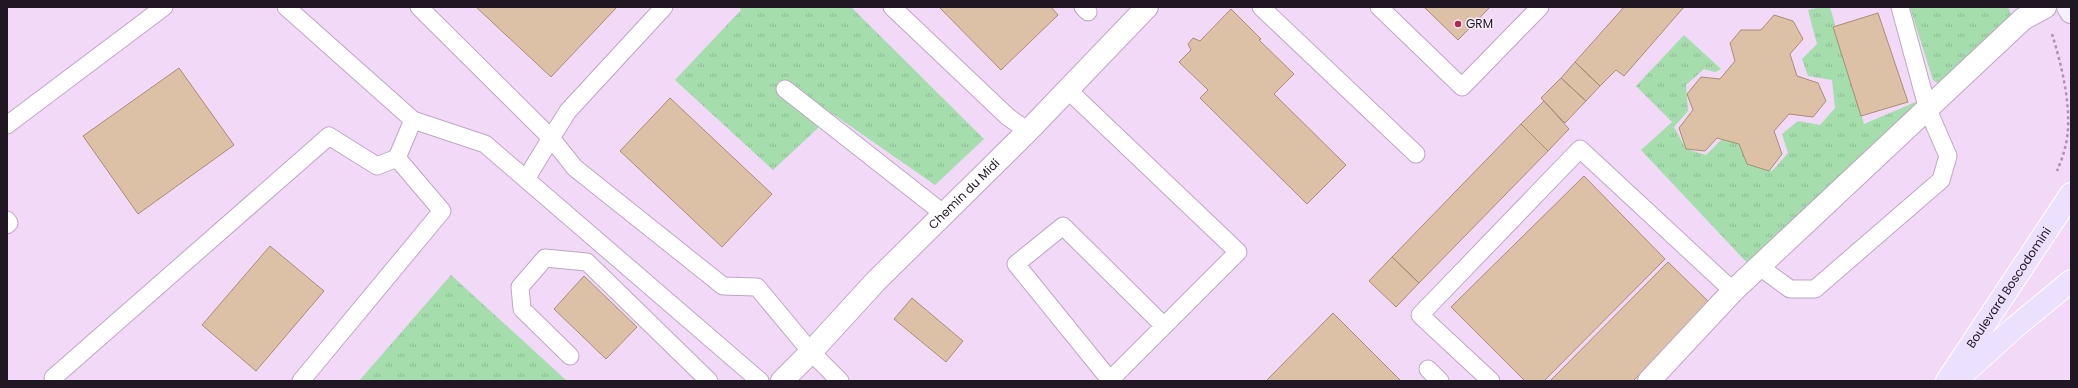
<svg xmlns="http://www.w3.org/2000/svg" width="2078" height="388" font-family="Poppins,sans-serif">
<defs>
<pattern id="grass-tufts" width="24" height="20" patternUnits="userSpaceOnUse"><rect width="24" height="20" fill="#a5ddad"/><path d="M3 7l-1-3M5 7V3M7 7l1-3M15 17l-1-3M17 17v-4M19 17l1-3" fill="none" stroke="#8ebd95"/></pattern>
</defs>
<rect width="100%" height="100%" fill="#f1d9f7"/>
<path fill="url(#grass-tufts)" d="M739 7H851L984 139 935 185 833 114 773 170 675 80 741 10Z
M1822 7H1830L1864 124 1918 101 1751 267 1641 150 1672 122 1636 86 1684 35 1721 69 1715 72 1704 69 1686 85 1688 111 1674 127 1686 149 1706 155 1722 139 1739 144 1748 164 1772 171 1788 153 1782 134 1798 121 1820 125 1835 108 1832 80 1808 76 1802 59 1817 44 1808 10Z
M1910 7H2008L2013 18 1939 84 1933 80Z
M451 275 567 381H359Z"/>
<path fill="#ddc1a7" stroke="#a88e75" d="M476 7H617L551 77Z
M939 7H1051L1058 15 1001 70Z
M1424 7H1490L1458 40Z
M1624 7H1684L1624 76 1616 70 1600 86 1575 62Z
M1231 9 1261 39 1259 40 1294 74 1274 94 1346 165 1307 204 1200 98 1208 90 1179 62 1191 50 1188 44 1193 38 1200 41Z
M1878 13 1908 102 1861 116 1833 27Z
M1774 15 1793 21 1803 39 1790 54 1797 76 1818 83 1826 101 1813 117 1789 114 1774 131 1782 154 1769 171 1747 164 1739 144 1717 138 1705 151 1686 149 1679 128 1693 110 1687 94 1701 77 1720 79 1735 61 1730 43 1741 30H1761Z
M1575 62 1600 86 1586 101 1561 78Z
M179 68 234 145 138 214 83 136Z
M1561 78 1586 101 1565 123 1541 98Z
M670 98 772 194 722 247 620 151Z
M1544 101 1569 129 1548 151 1521 124Z
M1521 124 1548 151 1419 283 1392 257Z
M1584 176 1665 259 1544 381H1525L1451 307Z
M270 246 324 291 256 371 202 325Z
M1392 257 1419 283 1396 307 1369 281Z
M1668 262 1710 303 1633 381H1550Z
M584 276 637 327 606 359 554 309Z
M912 298 963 341 946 362 894 319Z
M1333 313 1401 381H1266Z"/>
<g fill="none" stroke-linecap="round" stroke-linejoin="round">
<defs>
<path id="service" d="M286 7 413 120
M419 7 551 138 526 179
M664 7 568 111 551 138 575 168 723 286 757 287 811 352 840 381
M892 7 1008 117 1028 131
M1083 7 1088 12
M1261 7 1416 154
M1379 7 1462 87 1540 7
M785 89 944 214
M1068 90 1238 252 1110 380 1016 264 1063 226 1163 325
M7 125 164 7
M7 220 9 223 7 225
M1760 267 1790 289H1815L1941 180 1948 156 1928 110 1900 7
M570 356 522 309 520 287 545 258 587 262 709 381
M1428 369 1440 381
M56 381 53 378 329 136 377 166 397 158 413 120 485 144 760 381
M301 381 442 211 397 158
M1491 381 1420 315 1580 149 1733 291"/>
<g id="minor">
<path id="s1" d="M782 381 811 352 876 281 1028 131 1147 7"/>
<path d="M1649 381 1733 291 2023 19 2045 7"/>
</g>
<path id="secondary" d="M2068 7 2071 12"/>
<g id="primary">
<path d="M1958 379 2014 328 2071 281"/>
<path id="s2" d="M1947 381 2071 194"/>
</g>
</defs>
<use href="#service" stroke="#bea7c4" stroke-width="19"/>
<use href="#minor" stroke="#bea7c4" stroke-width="24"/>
<use href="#secondary" stroke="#bea7c4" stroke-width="24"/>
<use href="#primary" stroke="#fff" stroke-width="24"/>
<path stroke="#a895ac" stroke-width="2.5" stroke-dasharray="3 3" stroke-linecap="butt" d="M2052 34C2062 66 2074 114 2065 148 2063 156 2060 164 2057 171"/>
<use href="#service" stroke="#fff" stroke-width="17"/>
<use href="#minor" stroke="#fff" stroke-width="22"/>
<use href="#secondary" stroke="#f5efff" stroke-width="22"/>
<use href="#primary" stroke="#ece0ff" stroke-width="22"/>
</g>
<circle fill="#b6264f" stroke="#f9eafc" stroke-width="1.5" cx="1458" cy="24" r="4"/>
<g text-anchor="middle" stroke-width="3" stroke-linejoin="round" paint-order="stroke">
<g font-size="12" fill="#201722" stroke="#f9eafc" text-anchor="start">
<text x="1466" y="28">GRM</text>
</g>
<g font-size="12" fill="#201722" stroke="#f9eafc">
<text dy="4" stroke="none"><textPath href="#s1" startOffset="261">Chemin du Midi</textPath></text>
<text dy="4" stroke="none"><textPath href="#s2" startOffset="112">Boulevard Boscodomini</textPath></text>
</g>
</g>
<rect width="2078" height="388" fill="none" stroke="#201722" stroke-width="16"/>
</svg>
